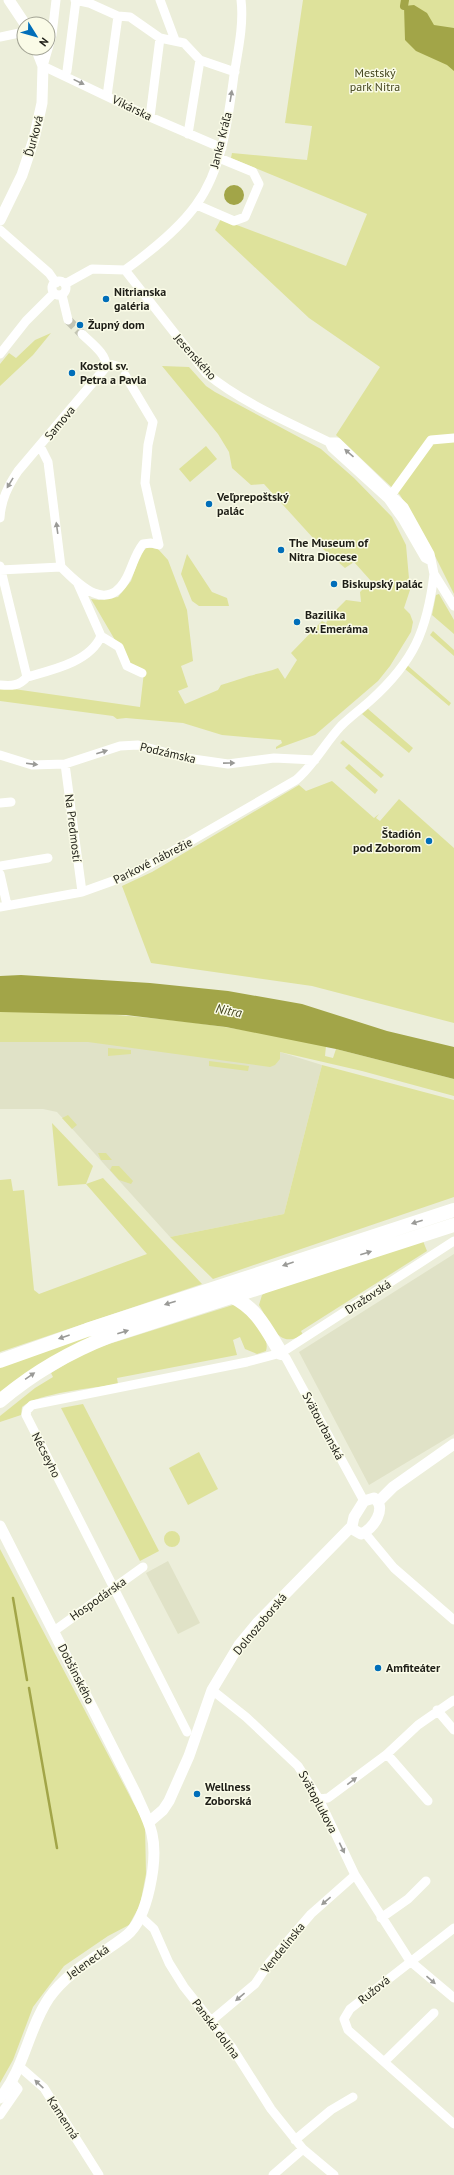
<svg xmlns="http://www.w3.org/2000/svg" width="454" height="2175" font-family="'PT Sans',sans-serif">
<rect width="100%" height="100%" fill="#eceeda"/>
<path fill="#e0e2c7" d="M0 1028 280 1052 322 1065 284 1214 170 1237 57 1112 43 1109H0Z
M454 1254V1434L369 1485 299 1352Z
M168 1561 200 1623 178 1634 146 1573Z"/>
<path fill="#dee29b" d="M303 0H454V594L429 544 400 495 336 435 380 367 309 318 215 230 221 219 346 266 367 214 231 158 232 153 307 160 312 126 285 123Z
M51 333 33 355 0 386V364L9 353 16 358 35 340Z
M162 366 189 367 206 386 215 392 321 449 354 478 392 517 406 545 410 590 404 608 410 614 413 622 411 632 390 666 378 681 315 735 276 749V747L282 743 281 740 222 735 183 723 126 718 117 719 113 716 0 701V687L140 707 144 672 129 664 91 599 99 600 118 597 131 581 140 555 147 547 158 549 168 560 187 610 193 661 181 666 188 687 178 691 185 704 218 690 221 685C231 682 240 679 249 676 259 673 268 672 278 668L285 679 297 660 291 653 322 621 326 623 331 615 346 600 361 602 360 592 371 581 354 562 345 568 323 549 264 484 251 485 232 468 229 452 218 434Z
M206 446 217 459 190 482 179 469Z
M187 554 212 592 227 598 229 606H199L192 601 181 574Z
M439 594 454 620V634L432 615 436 595Z
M433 631 454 650V656L430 635Z
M407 665 451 703 449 706 405 669Z
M368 709 413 748 409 753 362 714Z
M343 740 384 775 381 778 340 743Z
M349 764 378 790 375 794 345 768Z
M332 781 374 818 379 814 376 818 380 821 399 799 454 848V1023L312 986 151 963 122 886 152 872 299 785 306 791Z
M0 1012C109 1010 220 1022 326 1046L325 1056 333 1058 336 1049 454 1079V1096L362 1071 280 1052V1059L275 1065 270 1067 88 1042H0Z
M108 1048 131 1050V1054L108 1056Z
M209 1061 249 1066 248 1071 209 1066Z
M322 1065 454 1100V1197L213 1279 170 1237 284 1214Z
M68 1115 77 1125 72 1129 62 1118Z
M52 1123 93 1166 86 1184 103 1178 202 1284 0 1352V1180L11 1179 13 1191 24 1190 34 1290 39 1294 147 1254 86 1184 58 1186Z
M98 1153H106L112 1160H101Z
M112 1166H119L133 1181 131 1184 119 1180 110 1170Z
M423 1241 427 1251 301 1331 303 1335C278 1350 270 1323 259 1305L262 1295 274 1288Z
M236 1304 241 1305C249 1316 271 1336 266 1351L257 1354 245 1349 240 1337 233 1340 237 1355 117 1378 118 1384C95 1388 37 1393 22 1407L21 1415 0 1422V1416L35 1388 53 1377 51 1373 87 1351Z
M92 1334 93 1337C58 1352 29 1369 0 1394V1366Z
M83 1404 159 1551 140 1561 61 1408Z
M199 1452 218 1489 188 1505 169 1468Z
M164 1539a8 8 0 1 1 16 0a8 8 0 1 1-16 0Z
M0 1549 145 1825 146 1874 140 1905 129 1925 108 1936 64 1966 33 2007 13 2060 0 2083Z"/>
<path fill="#a2a548" d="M414 5 427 13 434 25 454 28V71L447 65 416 51 405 40 404 6Z
M224 195a10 10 0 1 1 20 0a10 10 0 1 1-20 0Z
M21 975 150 983 228 991 302 1004 387 1031 454 1047V1079L336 1049 226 1027 126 1015 0 1012V976Z"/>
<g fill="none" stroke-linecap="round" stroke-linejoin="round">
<path stroke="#a2a548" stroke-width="2.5" d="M13 1598 27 1680
M29 1688 57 1848"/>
<path stroke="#a2a548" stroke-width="8" d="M404 6 405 0"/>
<path stroke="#c3c4b3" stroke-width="9" stroke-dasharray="9 4.5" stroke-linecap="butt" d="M68 320 82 334"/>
<path stroke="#fff" stroke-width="9" d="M56 0 52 35 43 66 150 117 222 148
M75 0 89 3 118 16 130 17 160 38 184 43 200 60 235 72
M160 0 175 40
M0 37 24 32
M67 71 76 0
M107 96 118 16
M150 117 160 38
M188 134 200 60
M197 205 234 221 245 217 259 184 253 172 219 158
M0 230 49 273 56 283
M125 270 206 373C241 402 288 422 329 442H337L404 507 430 554 434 574 454 606
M125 270C150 252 178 230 196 205 223 168 228 119 234 75 238 51 244 24 241 0
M52 288a7 7 0 1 1 14 0a7 7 0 1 1-14 0Z
M65 284 92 269 125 270
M62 295 68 320
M0 354 26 321 54 293
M106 363 117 366
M329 442 332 448 388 499 403 520 425 558 429 560
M40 446 48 462 61 567
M389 498 431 440 454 438
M0 518C1 500 8 486 18 471L106 367C107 354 91 343 82 334
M0 566 27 677
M61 567C80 586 108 614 127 577 133 565 135 554 143 544L151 543 159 545 145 483 148 445 153 422 125 375
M0 570 61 567
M101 636 119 647 127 666 142 673
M27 677C52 670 90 662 101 636L78 584
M0 685C12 686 19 686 27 677
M0 755 32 765 65 764 120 746 138 745 186 758 228 764 274 758 315 760
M65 764 82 892
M0 803 11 802
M0 866 48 858
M0 874 7 905
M0 907 82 892 135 873 296 780C314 765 325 743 341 726 350 717 361 709 371 700 414 661 427 631 434 574
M281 1353 286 1358 364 1501
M365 1533 394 1568 454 1620
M54 1631 143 1567
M212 1690 246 1717 298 1766 319 1799 355 1875 410 1961 454 1998
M437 1710 454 1730
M187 1732 26 1415 27 1410 32 1405 247 1362 281 1353 454 1241
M387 1754 428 1801
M319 1799 328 1798 387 1754 418 1725 454 1700
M140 1916 154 1929 169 1963 184 1987 231 2046 271 2109 303 2149 334 2175
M381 1918 408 1899 426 1881
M454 1928 350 2009 344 2019 348 2030 454 2124
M211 2021 255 1984 269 1963 311 1914 355 1875
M385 2061 434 2013
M20 2067 44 2088 99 2175
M0 2115 18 2089 12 2082
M295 2140 331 2110 353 2097
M273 2175 303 2149"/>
<path stroke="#fff" stroke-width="11" d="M9 0 25 24
M0 220 22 175 34 139 42 103 43 66 36 48
M379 1501 393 1487 454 1444
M0 1526 135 1792C141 1806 149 1820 152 1834 158 1860 148 1918 127 1935 101 1956 69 1969 49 1998 28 2029 25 2068 0 2098
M149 1822 163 1810 169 1801 189 1756 212 1690 239 1645 258 1622 352 1526 354 1517 364 1501 374 1498C388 1507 373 1530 361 1534L354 1530 352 1526"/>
<path stroke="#fff" stroke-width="14" d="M231 1296C258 1309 266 1329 281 1353
M0 1361 87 1330 454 1210
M0 1401C34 1372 69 1352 110 1336L454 1225"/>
</g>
<defs><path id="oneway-solid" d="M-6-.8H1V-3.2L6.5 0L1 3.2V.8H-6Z"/></defs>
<g fill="#9a9a97">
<use href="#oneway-solid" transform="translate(79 82) rotate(26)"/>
<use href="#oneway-solid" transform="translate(231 96) rotate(-81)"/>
<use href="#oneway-solid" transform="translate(349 453) rotate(-139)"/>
<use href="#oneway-solid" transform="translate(10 483) rotate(121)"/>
<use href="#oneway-solid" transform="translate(57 528) rotate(-98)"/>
<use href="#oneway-solid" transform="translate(102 752) rotate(-18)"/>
<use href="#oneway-solid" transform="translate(229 763) rotate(-1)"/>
<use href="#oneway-solid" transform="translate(32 764) rotate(7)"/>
<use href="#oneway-solid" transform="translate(417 1222) rotate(162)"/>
<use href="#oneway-solid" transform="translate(366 1253) rotate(-17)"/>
<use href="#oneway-solid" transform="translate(288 1264) rotate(161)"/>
<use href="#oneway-solid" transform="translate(170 1303) rotate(162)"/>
<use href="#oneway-solid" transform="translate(123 1332) rotate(-18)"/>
<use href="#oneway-solid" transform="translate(64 1337) rotate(161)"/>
<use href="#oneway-solid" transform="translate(30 1376) rotate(-35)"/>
<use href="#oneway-solid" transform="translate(352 1781) rotate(-37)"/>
<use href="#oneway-solid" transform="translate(342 1848) rotate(64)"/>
<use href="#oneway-solid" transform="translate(326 1901) rotate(140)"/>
<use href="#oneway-solid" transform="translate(431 1980) rotate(41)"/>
<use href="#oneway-solid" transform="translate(240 1997) rotate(140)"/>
<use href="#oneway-solid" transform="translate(39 2084) rotate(-137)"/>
</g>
<g fill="#006eb9" stroke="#fafbe7" stroke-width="1.5">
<circle cx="106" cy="299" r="4"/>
<circle cx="80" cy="325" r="4"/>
<circle cx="72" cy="373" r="4"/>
<circle cx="209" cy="504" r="4"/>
<circle cx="281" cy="550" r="4"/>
<circle cx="334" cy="584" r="4"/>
<circle cx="297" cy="622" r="4"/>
<circle cx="429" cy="841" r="4"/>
<circle cx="378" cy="1668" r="4"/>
<circle cx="197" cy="1794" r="4"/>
</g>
<g text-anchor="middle" stroke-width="3" stroke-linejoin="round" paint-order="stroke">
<g font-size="12" fill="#44461e" stroke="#fafbe7">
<text x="375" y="77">Mestský<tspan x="375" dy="14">park Nitra</tspan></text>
</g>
<g font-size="12" fill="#1e1e17" stroke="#fafbe7">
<text transform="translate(132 108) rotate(26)" y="4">Vikárska</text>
<text transform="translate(34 136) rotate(-75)" y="4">Ďurková</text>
<text transform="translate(221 140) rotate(-76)" y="4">Janka Kráľa</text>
<text transform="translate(195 357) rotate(48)" y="4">Jesenského</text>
<text transform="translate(60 423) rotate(-50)" y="4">Samova</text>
<text transform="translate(168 753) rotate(13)" y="4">Podzámska</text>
<text transform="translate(73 828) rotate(83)" y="4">Na Predmostí</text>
<text transform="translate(153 861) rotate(-27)" y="4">Parkové nábrežie</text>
<text transform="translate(368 1297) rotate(-33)" y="4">Dražovská</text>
<text transform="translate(323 1426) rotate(62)" y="4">Svätourbanská</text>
<text transform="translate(46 1455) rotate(63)" y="4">Nécseyho</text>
<text transform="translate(98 1599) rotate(-35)" y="4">Hospodárska</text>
<text transform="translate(260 1624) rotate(-50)" y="4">Dolnozoborská</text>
<text transform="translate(76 1674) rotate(63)" y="4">Dobšinského</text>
<text transform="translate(318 1802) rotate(62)" y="4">Svätoplukova</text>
<text transform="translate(283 1948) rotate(-51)" y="4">Vendelínska</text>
<text transform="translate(88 1962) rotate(-36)" y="4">Jelenecká</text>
<text transform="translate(374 1990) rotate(-39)" y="4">Ružová</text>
<text transform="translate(216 2029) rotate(53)" y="4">Panská dolina</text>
<text transform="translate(63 2118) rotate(57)" y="4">Kamenná</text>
</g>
<g font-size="12" font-weight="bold" fill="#1e1e17" stroke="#fafbe7" text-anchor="start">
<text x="114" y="296">Nitrianska<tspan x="114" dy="14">galéria</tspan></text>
<text x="88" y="329">Župný dom</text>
<text x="80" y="370">Kostol sv.<tspan x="80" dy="14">Petra a Pavla</tspan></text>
<text x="217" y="501">Veľprepoštský<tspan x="217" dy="14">palác</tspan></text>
<text x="289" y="547">The Museum of<tspan x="289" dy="14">Nitra Diocese</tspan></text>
<text x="342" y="588">Biskupský palác</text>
<text x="305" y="619">Bazilika<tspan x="305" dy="14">sv. Emeráma</tspan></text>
<text x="421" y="838" text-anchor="end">Štadión<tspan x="421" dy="14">pod Zoborom</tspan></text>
<text x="386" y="1672">Amfiteáter</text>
<text x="205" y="1791">Wellness<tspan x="205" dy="14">Zoborská</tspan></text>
</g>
<g font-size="13" font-style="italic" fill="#44461e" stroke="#fafbe7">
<text transform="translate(229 1010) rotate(11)" y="5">Nitra</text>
</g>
</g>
<g transform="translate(36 36) rotate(127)"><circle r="19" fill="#fafbe7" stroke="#a2a394"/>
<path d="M0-3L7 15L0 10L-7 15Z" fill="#006eb9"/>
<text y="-6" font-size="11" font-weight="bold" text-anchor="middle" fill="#1e1e17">N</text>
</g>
</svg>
